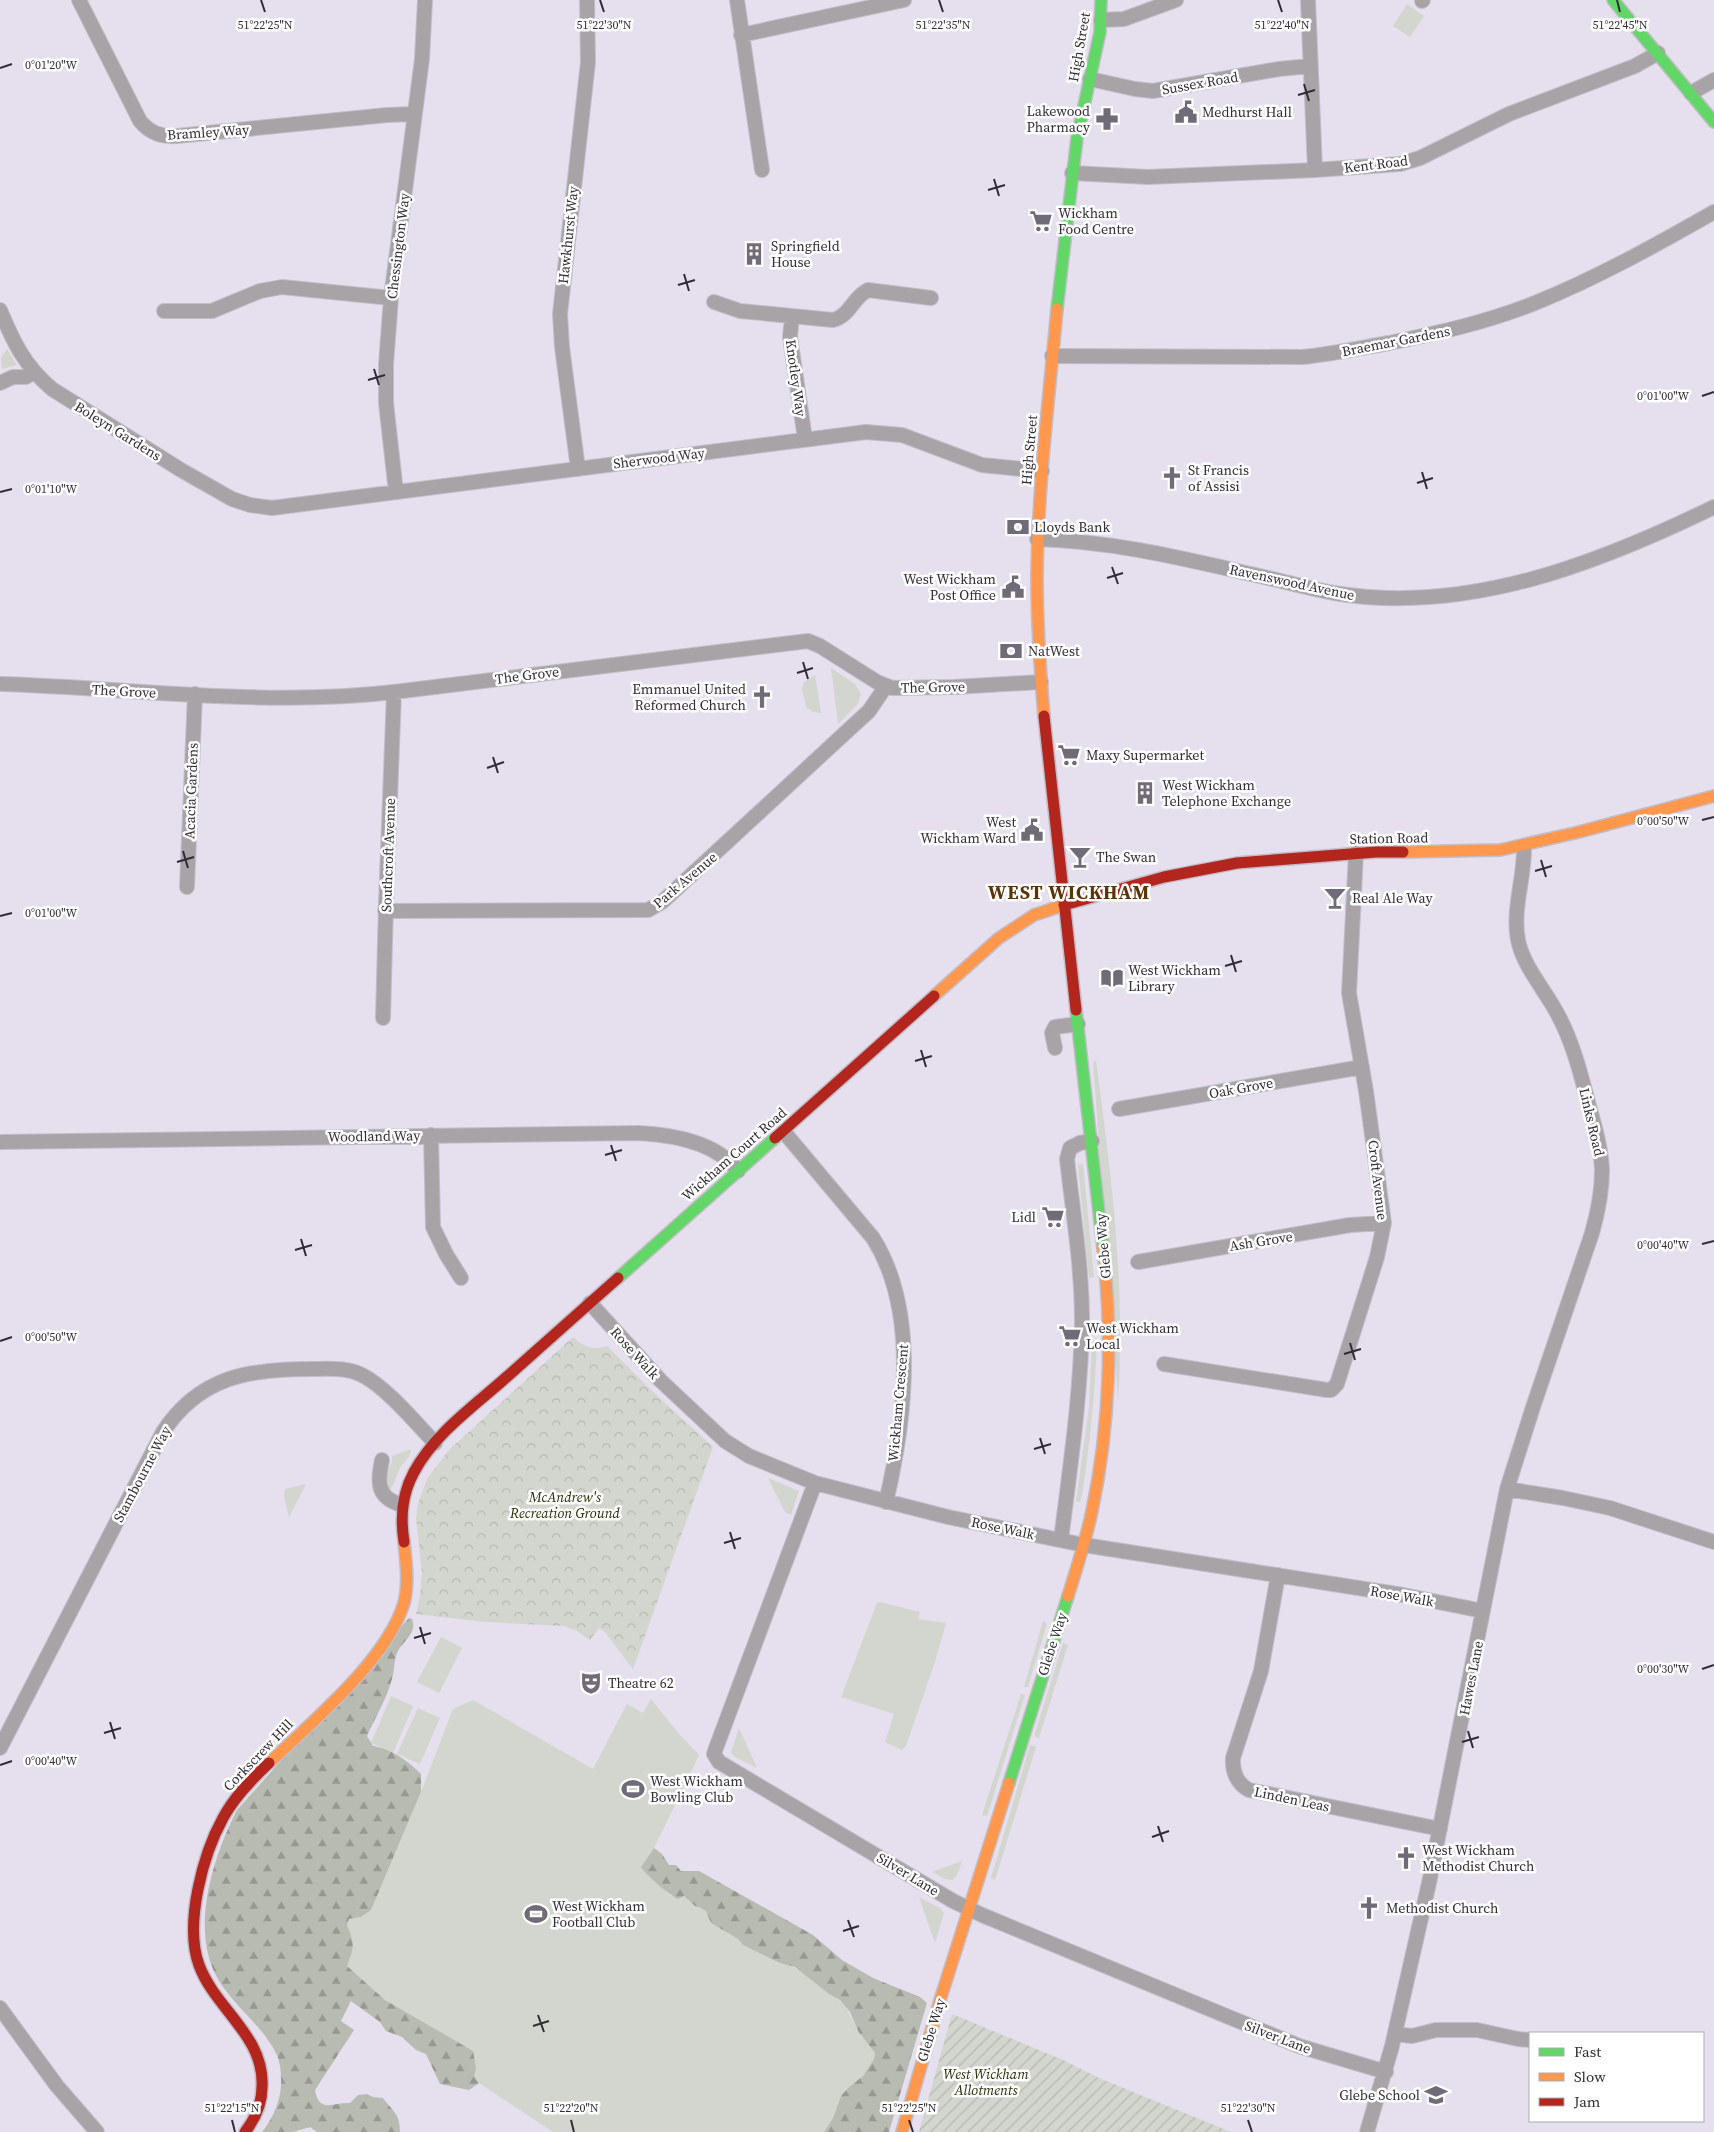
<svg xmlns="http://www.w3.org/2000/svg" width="1714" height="2132" font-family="'Source Serif 4',serif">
<defs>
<pattern id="forest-firs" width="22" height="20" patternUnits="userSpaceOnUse" patternTransform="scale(1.25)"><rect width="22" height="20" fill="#b8bbb1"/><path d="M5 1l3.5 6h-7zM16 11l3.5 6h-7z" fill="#969891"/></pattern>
<pattern id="park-crowns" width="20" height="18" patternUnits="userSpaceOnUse" patternTransform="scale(1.25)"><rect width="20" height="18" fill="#d3d6ce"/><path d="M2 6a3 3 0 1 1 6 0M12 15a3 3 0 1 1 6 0" fill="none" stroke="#b6b8b2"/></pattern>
<pattern id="garden-furrows" width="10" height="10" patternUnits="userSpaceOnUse" patternTransform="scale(1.25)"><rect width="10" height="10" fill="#d3d6ce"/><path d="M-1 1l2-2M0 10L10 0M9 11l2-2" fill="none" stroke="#b6b8b2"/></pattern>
</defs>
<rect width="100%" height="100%" fill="#e5dfee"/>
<path fill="#d3d6ce" d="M1407 4 1424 16 1410 37 1393 26Z
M7 349 17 365 2 369 1 358Z
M831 668 855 684 861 694 857 705 838 724Z
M815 675 821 713 813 712 806 707 802 689 804 682Z
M1096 1061C1111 1172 1126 1288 1118 1400L1093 1062Z
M1083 1164 1094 1277 1089 1278 1078 1165Z
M1097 1341C1095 1393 1090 1443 1082 1495L1080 1502H1076L1089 1407 1092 1342Z
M411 1449C411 1456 405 1461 401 1466 396 1475 395 1486 388 1492 387 1486 384 1478 387 1471 390 1465 393 1464 392 1456Z
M768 1478 799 1491 791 1515 785 1512Z
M306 1484 289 1517 284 1496 285 1489Z
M880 1602 920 1612 918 1619 946 1623 935 1662 906 1746 902 1750 885 1742 894 1714 841 1697 877 1603Z
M1043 1621 1047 1624 1028 1687H1024Z
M441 1637 462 1648 439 1693 417 1682Z
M1063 1643 1068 1645 1039 1738 1034 1736Z
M1021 1694 1025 1695 987 1816 982 1815Z
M391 1696 413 1706 393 1753 371 1743Z
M651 1699 679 1734 699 1755 654 1848 641 1867 671 1896H684L695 1906 701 1907 706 1911 711 1923 738 1939 743 1945 804 1972 845 2005 858 2031 875 2053 874 2059 863 2076 848 2088 841 2096 833 2118 824 2132H553L479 2083 474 2076 412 2016 385 2000 347 1966V1926L350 1919 361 1917 371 1910 421 1792 453 1709 473 1700 593 1769 627 1704 643 1713Z
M418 1708 440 1718 420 1764 397 1754Z
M739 1728 757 1768 735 1757 731 1752Z
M1030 1745 1036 1747 995 1880 991 1878Z
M962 1861 957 1875 952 1880 945 1879 932 1872Z
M919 1897 941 1909 944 1913 935 1943Z"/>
<path fill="url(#forest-firs)" d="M409 1618 412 1619C417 1632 406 1639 399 1649 393 1659 395 1669 392 1679 387 1698 375 1718 367 1736L373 1746C392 1749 408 1761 421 1774V1792L371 1910 361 1917 349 1919 347 1926C355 1943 354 1948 347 1966L385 2000 473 2051 476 2068 474 2076 479 2083 469 2090 440 2084 426 2054 416 2050 402 2037 386 2031 380 2022 351 2001 341 2021 354 2030 315 2090C319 2114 334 2102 350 2103L358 2095 367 2094 373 2097 383 2098C393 2112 400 2113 400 2132H317L310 2127 293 2132H262C274 2117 282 2098 281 2079 281 2071 280 2061 276 2053 260 2021 223 1999 211 1964 194 1916 215 1853 237 1810Z
M654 1848 662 1854 669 1865H676L681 1871H699L813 1935 842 1960 873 1978 920 1997 927 2003 889 2132H824L833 2118 841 2096 848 2088 863 2076 874 2059 875 2053 858 2031 850 2012 840 2000 829 1994 795 1967 780 1963 743 1945 738 1939 711 1923 706 1911 701 1908 695 1906 684 1896 678 1899C667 1893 648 1877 641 1867Z"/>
<path fill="url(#park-crowns)" d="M573 1337C585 1347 592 1351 607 1346L652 1391 713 1447 633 1669 604 1631 599 1628 590 1640 577 1631 564 1626 485 1622 416 1614 420 1597 422 1573 416 1518 418 1504 427 1479 449 1450Z"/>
<path fill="url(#garden-furrows)" d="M952 2014 1063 2060 1099 2078 1231 2132H919Z"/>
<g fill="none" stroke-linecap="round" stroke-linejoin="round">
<defs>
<path id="street" d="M79 0 140 121C150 133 161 137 177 136L387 115 415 114
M737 0 762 170
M1308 0 1315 170
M1422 1 1423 0
M1101 20 1124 19 1176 0
M741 35 904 0
M1090 79 1135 89 1153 91 1279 69 1310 66
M1691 93 1714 80
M1072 173 1148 177 1315 170 1400 164 1420 158 1509 114 1635 66 1658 53
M714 302 740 311 833 320C850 316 853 297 868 290L931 298
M0 310C14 343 24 365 52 389L181 470 232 499 250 505 272 508 866 432 902 435 982 465 1042 471
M164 311H212L260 291 282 287 391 298
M792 316 790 337 805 439
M1052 356 1302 357C1332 354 1360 348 1389 343 1439 333 1487 322 1535 303 1597 278 1656 245 1714 212
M0 383 13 377H26L33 372
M578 469 562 347 560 314 588 62 587 0
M396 492 386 403V364L391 298 422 59 425 0
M1037 539C1114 541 1189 560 1264 577 1287 582 1310 589 1334 593 1466 615 1597 564 1714 507
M0 684C131 688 263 707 394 692L808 641 820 646 877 682 892 688 954 687 1041 682
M187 887 195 694
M385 911 648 910 662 902 674 891 869 711 886 686
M383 1018 386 904 394 692
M1055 1048 1052 1033 1055 1027 1078 1024
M1119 1109 1362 1067
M784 1132 873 1238C919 1311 905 1421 886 1502
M431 1135 433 1227 446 1254 461 1278
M0 1142 639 1133C674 1135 716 1142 738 1171
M1138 1262 1350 1225 1384 1223
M590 1303 660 1380 725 1441 749 1456 815 1483 948 1517 1084 1545 1403 1595 1483 1611
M1164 1364 1327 1390H1331L1337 1384 1377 1257 1384 1223 1366 1091 1349 993 1356 853
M382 1460C377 1483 377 1498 402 1505
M815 1483 716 1748 714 1754 719 1762 953 1901 982 1915 1299 2046 1386 2072
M1507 1489 1533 1407 1592 1233C1598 1212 1602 1191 1602 1170 1601 1148 1595 1127 1589 1106 1581 1075 1573 1042 1557 1013 1545 990 1523 966 1518 940 1512 909 1525 877 1524 846
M1061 1540C1070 1467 1081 1395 1082 1321 1082 1267 1073 1213 1067 1159L1070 1148 1080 1143 1092 1141
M1278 1575 1261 1671 1233 1758C1232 1771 1237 1784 1249 1790L1440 1829
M0 1748 163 1432C199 1377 248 1369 310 1369 327 1369 346 1367 362 1375 386 1387 416 1423 435 1443
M0 2008 57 2086 97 2132
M1395 2034 1412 2036 1436 2030H1477L1518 2039 1530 2040
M1367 2132 1392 2046 1429 1883 1507 1489 1563 1498 1610 1508 1714 1542"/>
<path id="fast" d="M1613 0 1714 122
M1057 309 1077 138 1100 32 1101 0
M1076 1010 1103 1248
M618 1278 775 1138
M1009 1783 1068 1596"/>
<path id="slow" d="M1044 716C1040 669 1037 622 1037 575 1038 486 1049 398 1057 309
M1403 852 1500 850 1579 832 1714 796
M934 996 999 938 1034 915 1064 905
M1068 1596C1077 1567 1086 1540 1092 1511 1110 1426 1113 1334 1103 1248
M269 1763C312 1722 387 1660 404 1603 409 1583 406 1562 404 1542
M902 2132 941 1997 1009 1783"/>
<path id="jam" d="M1044 716 1076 1010
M1064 905 1164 877 1237 863 1376 852H1403
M775 1138 934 996
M404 1542C400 1516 402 1494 414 1472 434 1435 470 1409 501 1382 540 1347 579 1313 618 1278
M245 2132C255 2119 262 2104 262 2087 265 2036 215 2009 199 1965 184 1924 203 1854 223 1818 234 1797 252 1779 269 1763"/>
</defs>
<use href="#street" stroke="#c2bdc8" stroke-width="16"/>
<use href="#fast" stroke="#c2bdc8" stroke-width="14"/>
<use href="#slow" stroke="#c2bdc8" stroke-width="14"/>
<use href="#jam" stroke="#c2bdc8" stroke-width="14"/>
<use href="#street" stroke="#a7a3a6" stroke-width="14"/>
<use href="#fast" stroke="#63d668" stroke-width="11"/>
<use href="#slow" stroke="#ff974d" stroke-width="11"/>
<use href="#jam" stroke="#b3261e" stroke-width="11"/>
</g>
<path fill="none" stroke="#312d37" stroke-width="2" d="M261 0 265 12M600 0 604 12M939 0 943 12M1278 0 1282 12M1617 0 1620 12M0 68 12 64M1304 84 1309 101M1298 95 1315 90M994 179 999 196M988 190 1005 185M684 274 689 291M678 285 695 280M374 369 379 385M368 380 385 375M1702 396 1714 392M1422 472 1427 489M1417 483 1433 478M0 492 12 489M1112 567 1118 584M1107 578 1123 573M803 662 808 679M797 673 813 668M493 757 498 773M487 768 504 762M1702 820 1714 817M183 851 188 868M1541 860 1546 877M177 862 194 857M1535 871 1552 866M0 916 12 913M1231 955 1236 972M1225 966 1242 961M921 1050 926 1067M915 1061 932 1056M611 1145 616 1161M605 1155 622 1150M301 1239 306 1256M1702 1244 1714 1241M295 1250 312 1245M0 1341 12 1337M1350 1343 1355 1360M1344 1354 1361 1349M1040 1438 1045 1454M1034 1449 1051 1444M730 1532 735 1549M724 1543 741 1538M420 1627 425 1644M414 1638 431 1633M1702 1669 1714 1665M110 1722 115 1739M1468 1731 1473 1748M104 1733 121 1728M1462 1742 1479 1737M0 1765 12 1761M1158 1826 1163 1842M1152 1837 1169 1831M848 1920 854 1937M843 1931 859 1926M538 2015 544 2032M533 2026 549 2021M232 2120 235 2132M571 2120 574 2132M909 2120 913 2132M1248 2120 1252 2132"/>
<defs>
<symbol id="civic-bare" viewBox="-9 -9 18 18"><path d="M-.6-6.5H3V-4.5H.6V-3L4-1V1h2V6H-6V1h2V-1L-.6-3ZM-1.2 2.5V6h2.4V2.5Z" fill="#706b77" stroke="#fff" stroke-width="2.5" paint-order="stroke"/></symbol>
<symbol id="pharmacy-bare" viewBox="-9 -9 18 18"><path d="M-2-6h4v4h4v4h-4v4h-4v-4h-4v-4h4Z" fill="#706b77" stroke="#fff" stroke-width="2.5" paint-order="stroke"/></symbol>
<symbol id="supermarket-bare" viewBox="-9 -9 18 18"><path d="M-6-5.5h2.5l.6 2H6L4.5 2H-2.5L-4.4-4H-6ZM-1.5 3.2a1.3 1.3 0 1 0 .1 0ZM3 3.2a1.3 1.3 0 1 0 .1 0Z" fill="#706b77" stroke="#fff" stroke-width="2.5" paint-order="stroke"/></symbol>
<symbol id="building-bare" viewBox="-9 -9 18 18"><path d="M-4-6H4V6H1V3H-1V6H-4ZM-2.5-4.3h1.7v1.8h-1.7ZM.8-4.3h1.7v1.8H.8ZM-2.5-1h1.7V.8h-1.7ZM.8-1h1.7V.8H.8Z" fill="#706b77" stroke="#fff" stroke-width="2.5" paint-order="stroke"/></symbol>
<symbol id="church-bare" viewBox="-9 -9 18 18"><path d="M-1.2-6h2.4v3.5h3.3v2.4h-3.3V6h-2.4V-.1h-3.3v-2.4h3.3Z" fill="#706b77" stroke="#fff" stroke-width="2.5" paint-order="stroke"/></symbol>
<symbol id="bank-bare" viewBox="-9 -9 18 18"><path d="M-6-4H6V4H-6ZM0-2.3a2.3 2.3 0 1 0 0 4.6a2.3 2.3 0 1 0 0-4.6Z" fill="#706b77" stroke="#fff" stroke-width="2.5" paint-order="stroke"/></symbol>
<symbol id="bar-bare" viewBox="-9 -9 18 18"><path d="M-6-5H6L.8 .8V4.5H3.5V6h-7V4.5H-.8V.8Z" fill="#706b77" stroke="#fff" stroke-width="2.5" paint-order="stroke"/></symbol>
<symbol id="library-bare" viewBox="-9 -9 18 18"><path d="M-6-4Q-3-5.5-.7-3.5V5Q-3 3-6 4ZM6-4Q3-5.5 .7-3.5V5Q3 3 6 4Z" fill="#706b77" stroke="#fff" stroke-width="2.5" paint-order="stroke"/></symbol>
<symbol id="theatre-bare" viewBox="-9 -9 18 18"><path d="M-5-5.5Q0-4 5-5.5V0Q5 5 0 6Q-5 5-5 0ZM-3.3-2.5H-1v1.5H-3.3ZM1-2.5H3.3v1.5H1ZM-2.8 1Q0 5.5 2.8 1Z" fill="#706b77" stroke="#fff" stroke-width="2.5" paint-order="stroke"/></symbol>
<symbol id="stadium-bare" viewBox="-9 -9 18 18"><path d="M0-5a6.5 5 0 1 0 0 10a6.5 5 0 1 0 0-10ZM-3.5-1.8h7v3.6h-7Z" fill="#706b77" stroke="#fff" stroke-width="2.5" paint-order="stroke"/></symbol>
<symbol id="school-bare" viewBox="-9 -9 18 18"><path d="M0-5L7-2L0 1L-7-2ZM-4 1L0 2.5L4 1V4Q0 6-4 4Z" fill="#706b77" stroke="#fff" stroke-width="2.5" paint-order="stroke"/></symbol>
</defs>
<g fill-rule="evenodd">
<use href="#civic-bare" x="1170" y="96" width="32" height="32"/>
<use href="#pharmacy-bare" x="1091" y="103" width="32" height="32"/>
<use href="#supermarket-bare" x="1025" y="205" width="32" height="32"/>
<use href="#building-bare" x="738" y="238" width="32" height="32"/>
<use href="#church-bare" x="1156" y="462" width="32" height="32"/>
<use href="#bank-bare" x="1002" y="511" width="32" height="32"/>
<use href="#civic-bare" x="997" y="571" width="32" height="32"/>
<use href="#bank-bare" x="995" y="635" width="32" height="32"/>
<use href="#church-bare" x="746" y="681" width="32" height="32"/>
<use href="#supermarket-bare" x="1053" y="739" width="32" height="32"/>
<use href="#building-bare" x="1129" y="777" width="32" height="32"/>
<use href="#civic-bare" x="1016" y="814" width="32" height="32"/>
<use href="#bar-bare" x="1064" y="841" width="32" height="32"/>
<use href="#bar-bare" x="1319" y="882" width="32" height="32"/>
<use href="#library-bare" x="1096" y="962" width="32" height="32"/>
<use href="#supermarket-bare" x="1037" y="1201" width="32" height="32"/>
<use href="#supermarket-bare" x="1054" y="1320" width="32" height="32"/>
<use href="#theatre-bare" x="575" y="1667" width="32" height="32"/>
<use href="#stadium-bare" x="617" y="1773" width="32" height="32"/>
<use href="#church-bare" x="1390" y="1842" width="32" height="32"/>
<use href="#church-bare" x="1353" y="1892" width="32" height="32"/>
<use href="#stadium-bare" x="520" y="1898" width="32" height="32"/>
<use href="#school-bare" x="1420" y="2079" width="32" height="32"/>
</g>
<g text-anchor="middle" stroke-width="5" stroke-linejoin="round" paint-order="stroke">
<g font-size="14" fill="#312d37" stroke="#fff">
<text transform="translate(1079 47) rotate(-80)" y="5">High Street</text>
<text transform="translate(1200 83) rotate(-10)" y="5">Sussex Road</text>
<text transform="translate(208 132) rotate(-4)" y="5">Bramley Way</text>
<text transform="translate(1376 164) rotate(-7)" y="5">Kent Road</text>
<text transform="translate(568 235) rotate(-84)" y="5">Hawkhurst Way</text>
<text transform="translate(398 246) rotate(-83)" y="5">Chessington Way</text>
<text transform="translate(1396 341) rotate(-11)" y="5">Braemar Gardens</text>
<text transform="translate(796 378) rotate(82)" y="5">Knotley Way</text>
<text transform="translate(118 431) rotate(32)" y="5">Boleyn Gardens</text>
<text transform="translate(1029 450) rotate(-85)" y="5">High Street</text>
<text transform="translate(659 458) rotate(-7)" y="5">Sherwood Way</text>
<text transform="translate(1292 582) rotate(12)" y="5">Ravenswood Avenue</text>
<text transform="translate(527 675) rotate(-7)" y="5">The Grove</text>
<text transform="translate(933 687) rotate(-1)" y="5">The Grove</text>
<text transform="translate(124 691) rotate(3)" y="5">The Grove</text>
<text transform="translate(191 791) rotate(-88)" y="5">Acacia Gardens</text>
<text transform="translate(1389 838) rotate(-1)" y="5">Station Road</text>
<text transform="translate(388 855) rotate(-88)" y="5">Southcroft Avenue</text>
<text transform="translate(685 880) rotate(-40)" y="5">Park Avenue</text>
<text transform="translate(1241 1088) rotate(-10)" y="5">Oak Grove</text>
<text transform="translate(1592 1122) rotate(77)" y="5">Links Road</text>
<text transform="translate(374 1136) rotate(-1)" y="5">Woodland Way</text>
<text transform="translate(734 1154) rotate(-41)" y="5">Wickham Court Road</text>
<text transform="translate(1378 1180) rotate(83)" y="5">Croft Avenue</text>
<text transform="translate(1261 1241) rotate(-9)" y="5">Ash Grove</text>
<text transform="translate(1103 1246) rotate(-95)" y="5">Glebe Way</text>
<text transform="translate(635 1353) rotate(48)" y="5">Rose Walk</text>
<text transform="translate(898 1403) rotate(-85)" y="5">Wickham Crescent</text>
<text transform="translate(142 1474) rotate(-62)" y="5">Stambourne Way</text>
<text transform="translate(1003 1528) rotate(12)" y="5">Rose Walk</text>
<text transform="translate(1402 1596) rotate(10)" y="5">Rose Walk</text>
<text transform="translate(1052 1644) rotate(-72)" y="5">Glebe Way</text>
<text transform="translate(1471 1678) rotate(-79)" y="5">Hawes Lane</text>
<text transform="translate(258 1755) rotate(-46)" y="5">Corkscrew Hill</text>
<text transform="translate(1292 1799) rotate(12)" y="5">Linden Leas</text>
<text transform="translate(908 1874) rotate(31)" y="5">Silver Lane</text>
<text transform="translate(931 2030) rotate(-73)" y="5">Glebe Way</text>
<text transform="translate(1278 2037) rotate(21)" y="5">Silver Lane</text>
</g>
<g font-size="14" fill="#312d37" stroke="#fff" text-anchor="start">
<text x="1090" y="116" text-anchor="end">Lakewood<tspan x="1090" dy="16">Pharmacy</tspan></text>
<text x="1202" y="117">Medhurst Hall</text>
<text x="1058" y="218">Wickham<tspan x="1058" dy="16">Food Centre</tspan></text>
<text x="771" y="251">Springfield<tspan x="771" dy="16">House</tspan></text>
<text x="1188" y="475">St Francis<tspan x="1188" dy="16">of Assisi</tspan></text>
<text x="1034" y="532">Lloyds Bank</text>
<text x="996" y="584" text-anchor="end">West Wickham<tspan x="996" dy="16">Post Office</tspan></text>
<text x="1028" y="656">NatWest</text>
<text x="746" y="694" text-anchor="end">Emmanuel United<tspan x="746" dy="16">Reformed Church</tspan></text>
<text x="1086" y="760">Maxy Supermarket</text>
<text x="1162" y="790">West Wickham<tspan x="1162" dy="16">Telephone Exchange</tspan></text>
<text x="1016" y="827" text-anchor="end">West<tspan x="1016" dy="16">Wickham Ward</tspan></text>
<text x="1096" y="862">The Swan</text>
<text x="1352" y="903">Real Ale Way</text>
<text x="1128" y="975">West Wickham<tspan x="1128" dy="16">Library</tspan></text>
<text x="1036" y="1222" text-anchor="end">Lidl</text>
<text x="1086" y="1333">West Wickham<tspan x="1086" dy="16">Local</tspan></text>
<text x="608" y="1688">Theatre 62</text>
<text x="650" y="1786">West Wickham<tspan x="650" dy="16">Bowling Club</tspan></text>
<text x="1422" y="1855">West Wickham<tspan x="1422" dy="16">Methodist Church</tspan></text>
<text x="552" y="1911">West Wickham<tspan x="552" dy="16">Football Club</tspan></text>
<text x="1386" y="1913">Methodist Church</text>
<text x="1420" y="2100" text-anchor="end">Glebe School</text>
</g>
<g font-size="14" font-style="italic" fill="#242e06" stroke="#fff">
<text x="565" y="1502">McAndrew's<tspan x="565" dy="16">Recreation Ground</tspan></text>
<text x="986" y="2079">West Wickham<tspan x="986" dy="16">Allotments</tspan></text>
</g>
<g font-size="19" font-weight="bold" letter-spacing="1" fill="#5b3305" stroke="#fff">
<text x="1069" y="899">WEST WICKHAM</text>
</g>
</g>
<g font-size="12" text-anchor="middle" fill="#312d37" stroke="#fff" stroke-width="5" stroke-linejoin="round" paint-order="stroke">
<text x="1620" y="29">51°22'45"N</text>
<text x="265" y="29">51°22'25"N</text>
<text x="604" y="29">51°22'30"N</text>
<text x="943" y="29">51°22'35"N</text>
<text x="1282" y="29">51°22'40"N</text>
<text x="51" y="69">0°01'20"W</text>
<text x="1663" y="400">0°01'00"W</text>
<text x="51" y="493">0°01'10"W</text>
<text x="1663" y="825">0°00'50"W</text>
<text x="51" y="917">0°01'00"W</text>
<text x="1663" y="1249">0°00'40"W</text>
<text x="51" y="1341">0°00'50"W</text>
<text x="1663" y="1673">0°00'30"W</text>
<text x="51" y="1765">0°00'40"W</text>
<text x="232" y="2112">51°22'15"N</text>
<text x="571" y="2112">51°22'20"N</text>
<text x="909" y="2112">51°22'25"N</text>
<text x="1248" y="2112">51°22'30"N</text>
</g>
<rect x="1529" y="2032" width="175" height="90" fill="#ffffff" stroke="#adabaf"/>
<rect x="1539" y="2048" width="25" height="8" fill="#63d668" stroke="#adabaf"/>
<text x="1574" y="2057" font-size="15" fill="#312d37">Fast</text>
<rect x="1539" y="2073" width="25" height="8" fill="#ff974d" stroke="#adabaf"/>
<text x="1574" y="2082" font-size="15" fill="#312d37">Slow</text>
<rect x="1539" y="2098" width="25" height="8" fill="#b3261e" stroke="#adabaf"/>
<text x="1574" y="2107" font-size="15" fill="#312d37">Jam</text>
</svg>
